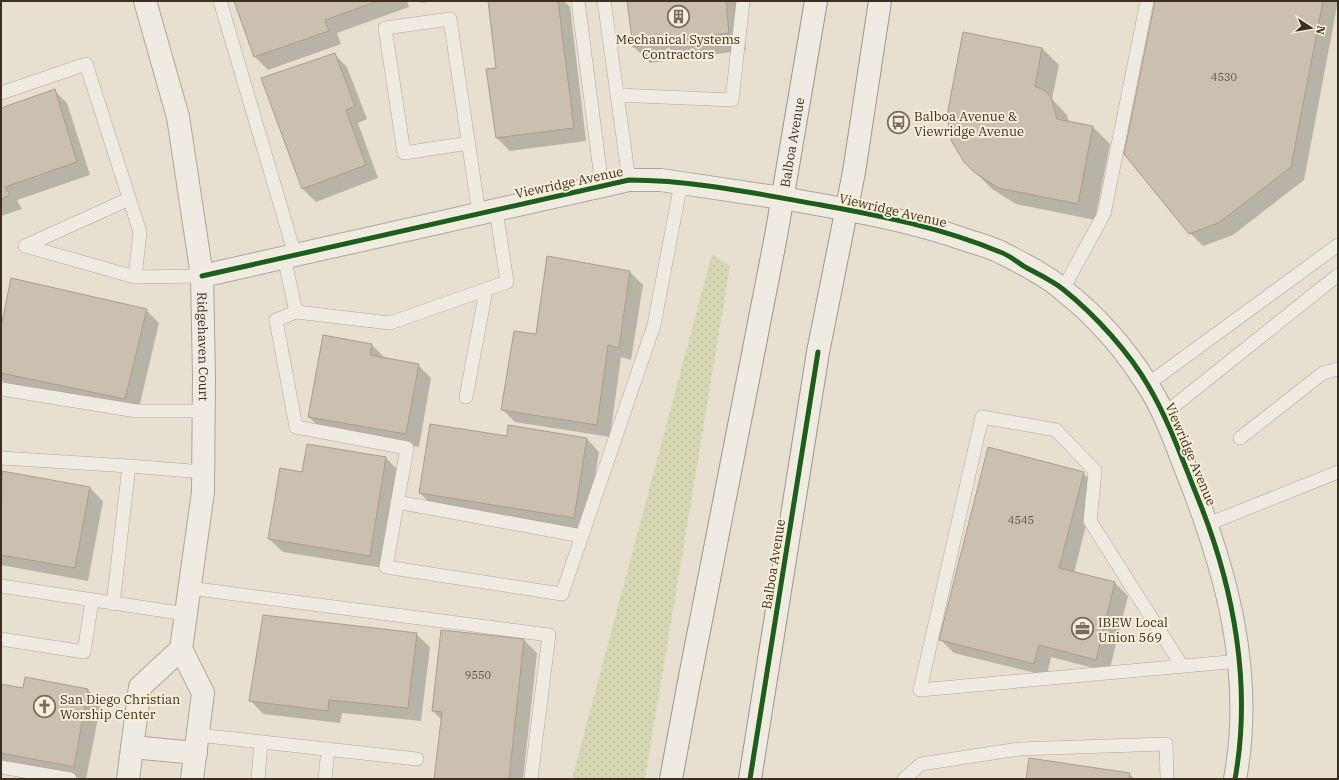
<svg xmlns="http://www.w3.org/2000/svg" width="1339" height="780" font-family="'IBM Plex Serif',serif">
<defs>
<pattern id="green-dots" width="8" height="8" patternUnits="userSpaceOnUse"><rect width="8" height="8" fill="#d6d7b3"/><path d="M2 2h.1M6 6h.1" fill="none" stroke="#b9b99a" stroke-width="1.8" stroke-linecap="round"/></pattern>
</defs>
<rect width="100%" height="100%" fill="#e7e0d1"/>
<path fill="url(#green-dots)" d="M712 254 730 266 645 779H572Z"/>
<path fill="#0003" d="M236 1H407L409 7 337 33 341 44 268 70 255 57Z
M419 1H436L421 3Z
M496 1H564L570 7 586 141 510 151 497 138Z
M628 1H740L746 50 650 63 633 46Z
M1156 1H1338L1304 180 1233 235 1203 246 1190 233Z
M1042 48 1059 65 1052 99 1067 115 1069 122 1093 127 1110 144 1095 220 1016 204 992 189 965 162Z
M334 54 347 67 367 119 358 123 378 178 316 202 303 189 262 79Z
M54 90 67 103 90 175 17 200 22 209 1 216V109Z
M629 271 643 285 631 360 621 357 610 437 515 422 502 409 536 336Z
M146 310 159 323 138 412 6 384 1 379V326Z
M324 336 372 345 385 358 418 365 431 378 419 447 322 430 309 417Z
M507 437 586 438 599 452 586 531 433 506 420 493Z
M308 445 386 458 399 471 383 568 283 552 269 539 303 473Z
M3 473 90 488 103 501 88 581 1 565V481Z
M1083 473 1096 486 1074 573 1115 583 1128 596 1109 672 1051 657 1047 676 954 653 941 640Z
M416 634 430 647 421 721 342 713 340 723 263 714 250 700Z
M524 640 537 653 523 779H435L442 720 433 711Z
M1 685 24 690 87 689 101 703 86 779 1 764Z
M1129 774 1135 779H1027Z"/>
<path fill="#cbbfb2" stroke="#a89c90" d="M234 1H378L325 20 329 31 254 57Z
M488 1H558L574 128 496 138 486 69 496 68Z
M627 1H726L729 33 633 47Z
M1155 1H1323L1291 167 1220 222 1189 234 1124 154Z
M963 32 1042 48 1035 86 1045 91 1051 97 1057 119 1093 126 1078 204 998 188 974 172 964 162 952 142 949 129 948 110Z
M335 53 355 106 346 110 366 165 302 189 261 78Z
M55 89 77 162 5 187 10 195 1 199V108Z
M547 256 630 271 619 348 608 345 597 425 501 410 514 331 536 334Z
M11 278 147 309 125 399 1 373V327Z
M323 335 372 344 370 355 419 364 406 434 308 417Z
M430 424 507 436 508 425 587 438 574 518 419 493Z
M307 444 386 457 370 556 268 539 280 468 302 472Z
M988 447 1084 472 1059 568 1115 582 1096 660 1039 645 1034 664 939 640Z
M2 471 90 487 75 568 1 555Z
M263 615 417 633 408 708 329 700 328 711 249 701Z
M441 630 524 639 509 779H434L442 712 432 711Z
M25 677 88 689 74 767 1 753V684L23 688Z
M1029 758 1130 773 1129 779H1026Z"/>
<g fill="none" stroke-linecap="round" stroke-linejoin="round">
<defs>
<path id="service" d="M220 1 295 255
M578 1 602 186
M604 1 629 180
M1 93 86 64 140 232 135 277 202 276
M617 95 732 100 743 1
M469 143 404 153 385 28 450 19 479 214
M129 199 25 246 135 277
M284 257 296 312 276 320 296 427 407 448 386 567 562 594 654 325 681 183
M1063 289 1104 214 1147 1
M296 312 390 323 507 282 496 210
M1148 384 1338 245
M1 389 137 411H204
M466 397 486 290
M1164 414 1338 275
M1240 438 1323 373 1338 369
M1 458 129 466
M397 502 582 536
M1208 524 1338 472
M1 586 186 614
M189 588 549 635 531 779
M113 604 129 466 203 472
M1 639 84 652 92 601
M1182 666 1090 521 1095 471 1056 430 982 417 920 690 1240 661
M198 735 417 759
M1 767 70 779
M258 779 261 742
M325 779 328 749
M904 779 921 764 1019 749 1166 744 1167 779"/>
<g id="minor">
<path id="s1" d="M145 1 178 117 202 276 204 377 203 492 181 649 203 693 192 779"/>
<path d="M202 276 629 180H661L782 198"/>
<path d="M132 747 196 753"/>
<path d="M128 779 140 687 181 649"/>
</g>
<path id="tertiary" d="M782 198C844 209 907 219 966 240 978 244 991 247 1002 253 1018 261 1050 278 1063 290 1095 315 1125 349 1147 384 1165 411 1175 442 1187 472 1226 570 1255 673 1235 779"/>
<g id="secondary">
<path id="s2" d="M671 779 688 687 776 236 816 1"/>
<path d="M750 779 818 352 854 172 880 1"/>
</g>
</defs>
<use href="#service" stroke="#ada599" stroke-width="14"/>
<use href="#minor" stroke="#ada599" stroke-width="24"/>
<use href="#tertiary" stroke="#ada599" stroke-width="24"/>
<use href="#secondary" stroke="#9c958a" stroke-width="24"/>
<use href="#service" stroke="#efebe3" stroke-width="13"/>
<use href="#minor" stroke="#efebe3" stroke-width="22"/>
<use href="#tertiary" stroke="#efebe3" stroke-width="22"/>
<use href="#secondary" stroke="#efebe3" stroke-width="22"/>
<defs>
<path id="cycleway" d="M202 276 629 180C692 180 759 194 821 205 882 216 943 228 1000 252 1009 255 1017 262 1025 267 1038 274 1053 281 1064 290 1095 315 1129 352 1149 387 1170 423 1183 462 1199 501 1234 588 1252 686 1235 779
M750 779 818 352"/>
</defs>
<use href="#cycleway" stroke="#f7eed8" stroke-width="8"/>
<use href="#cycleway" stroke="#1b5e20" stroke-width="5"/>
</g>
<defs>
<symbol id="building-ring" viewBox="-11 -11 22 22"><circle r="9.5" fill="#f7eed8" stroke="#786c5e" stroke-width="1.5"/><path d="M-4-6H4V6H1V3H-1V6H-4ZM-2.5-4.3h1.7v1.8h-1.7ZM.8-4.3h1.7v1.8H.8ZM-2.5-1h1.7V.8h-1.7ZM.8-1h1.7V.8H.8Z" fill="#786c5e"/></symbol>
<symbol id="bus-ring" viewBox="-11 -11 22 22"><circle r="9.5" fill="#f7eed8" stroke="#786c5e" stroke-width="1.5"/><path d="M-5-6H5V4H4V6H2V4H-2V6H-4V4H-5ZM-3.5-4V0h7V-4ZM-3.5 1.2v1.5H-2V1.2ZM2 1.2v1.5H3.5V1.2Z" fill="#786c5e"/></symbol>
<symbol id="office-ring" viewBox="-11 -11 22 22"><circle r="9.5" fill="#f7eed8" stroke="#786c5e" stroke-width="1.5"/><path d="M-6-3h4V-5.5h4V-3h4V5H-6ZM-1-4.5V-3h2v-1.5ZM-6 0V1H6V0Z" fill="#786c5e"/></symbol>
<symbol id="church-ring" viewBox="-11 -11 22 22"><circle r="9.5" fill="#f7eed8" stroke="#786c5e" stroke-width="1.5"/><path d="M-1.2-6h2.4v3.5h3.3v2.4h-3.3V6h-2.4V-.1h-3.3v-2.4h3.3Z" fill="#786c5e"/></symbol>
</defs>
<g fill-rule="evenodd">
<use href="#building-ring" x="666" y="4" width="25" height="25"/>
<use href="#bus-ring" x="886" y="110" width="25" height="25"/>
<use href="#office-ring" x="1070" y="616" width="25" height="25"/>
<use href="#church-ring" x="32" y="694" width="25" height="25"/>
</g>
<g text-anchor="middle" stroke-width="4" stroke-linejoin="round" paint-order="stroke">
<g font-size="11" fill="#605244">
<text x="1224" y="81">4530</text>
<text x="1021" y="524">4545</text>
<text x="478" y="679">9550</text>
</g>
<g font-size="13" fill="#3d2e20" stroke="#f7eed8" text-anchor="start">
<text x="678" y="44" text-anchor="middle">Mechanical Systems<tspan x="678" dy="15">Contractors</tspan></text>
<text x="914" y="121">Balboa Avenue &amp;<tspan x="914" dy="15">Viewridge Avenue</tspan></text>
<text x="1098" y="627">IBEW Local<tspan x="1098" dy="15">Union 569</tspan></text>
<text x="60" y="704">San Diego Christian<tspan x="60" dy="15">Worship Center</tspan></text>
</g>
<g font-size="13" fill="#3d2e20" stroke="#f7eed8">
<text dy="5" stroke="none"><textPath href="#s2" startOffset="648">Balboa Avenue</textPath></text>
<text transform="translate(569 182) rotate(-12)" y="5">Viewridge Avenue</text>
<text transform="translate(893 210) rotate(13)" y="5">Viewridge Avenue</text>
<text dy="5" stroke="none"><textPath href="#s1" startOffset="352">Ridgehaven Court</textPath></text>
<text transform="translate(1191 454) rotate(67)" y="5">Viewridge Avenue</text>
<text transform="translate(773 564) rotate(-81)" y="5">Balboa Avenue</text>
</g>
</g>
<rect width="1339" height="780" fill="none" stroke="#3d2e20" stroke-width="4"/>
<g transform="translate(1311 28) rotate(102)" stroke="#f7eed8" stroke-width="3" paint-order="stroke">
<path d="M0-3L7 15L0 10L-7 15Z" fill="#3d2e20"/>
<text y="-6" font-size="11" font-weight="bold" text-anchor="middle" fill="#3d2e20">N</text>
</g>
</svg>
